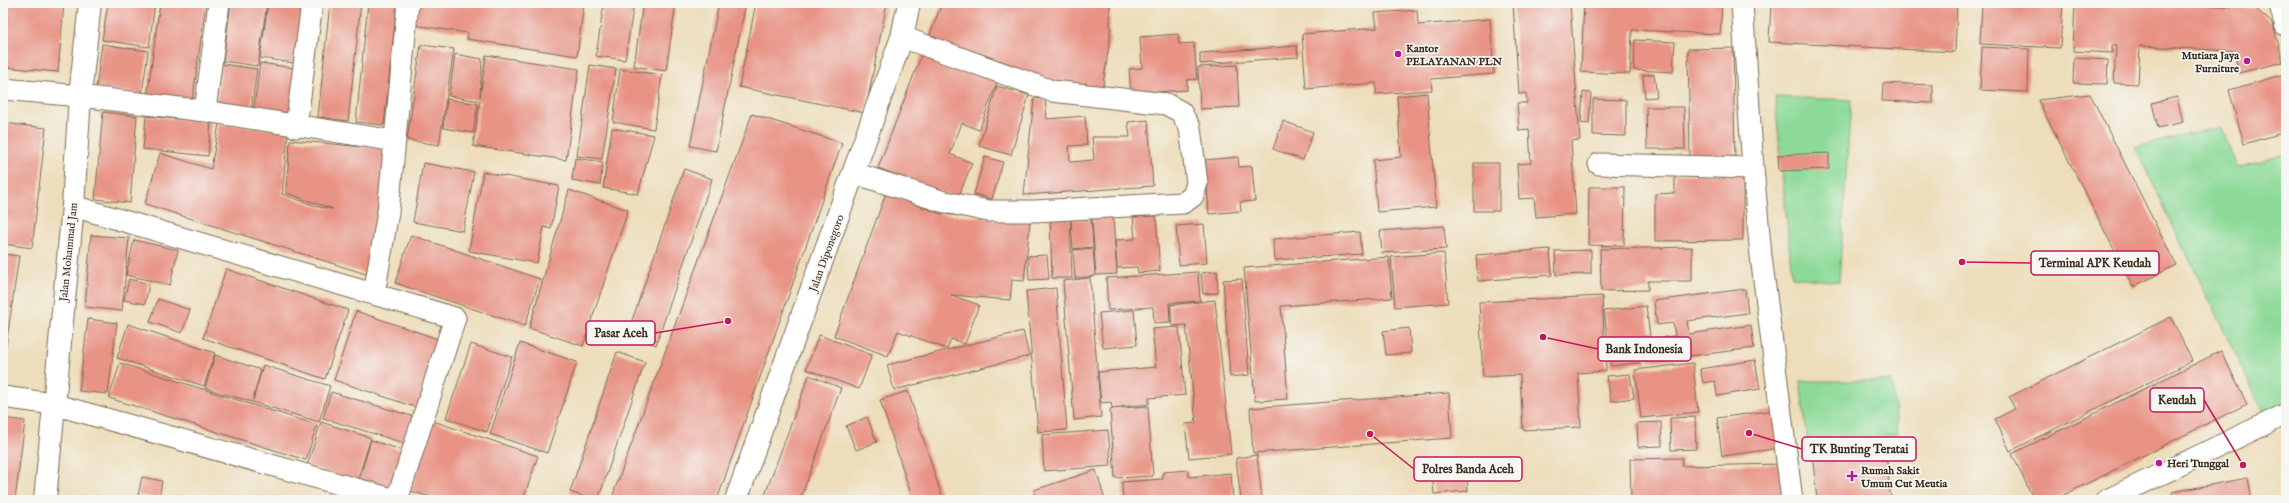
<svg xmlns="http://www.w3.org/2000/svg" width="2289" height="503" font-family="'IM FELL English',serif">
<rect width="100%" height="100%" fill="#f6f6f2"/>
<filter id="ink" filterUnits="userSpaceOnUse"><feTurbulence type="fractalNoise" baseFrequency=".025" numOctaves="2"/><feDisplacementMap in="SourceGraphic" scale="8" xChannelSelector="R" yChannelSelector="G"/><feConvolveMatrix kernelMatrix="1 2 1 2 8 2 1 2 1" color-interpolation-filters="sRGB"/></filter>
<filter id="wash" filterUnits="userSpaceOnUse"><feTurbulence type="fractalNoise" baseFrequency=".012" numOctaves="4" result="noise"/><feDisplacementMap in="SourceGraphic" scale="16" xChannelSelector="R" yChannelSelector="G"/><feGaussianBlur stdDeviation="0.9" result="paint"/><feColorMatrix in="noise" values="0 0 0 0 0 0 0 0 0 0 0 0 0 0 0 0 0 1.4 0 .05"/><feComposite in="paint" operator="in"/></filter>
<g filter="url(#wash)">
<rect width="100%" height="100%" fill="#edddba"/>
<path fill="#8dda98" stroke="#64825b" d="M1775 97 1851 100 1839 282 1792 277Z
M2221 127 2237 168 2286 154V406L2265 416 2135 147Z
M1800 381H1892L1898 434 1808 444Z"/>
<g id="blocks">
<path fill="#e89384" d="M8 3H64L58 72 3 67V28L6 29Z
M108 3H155L149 47 102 40Z
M160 3H206L192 104 147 97Z
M231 3H267L258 66 223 61Z
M268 3H309L301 64 260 58Z
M330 3H361L348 121 318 117Z
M368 3H397L384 125 356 122Z
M410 3H584L577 56 467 39 468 33 407 24Z
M604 3H634L625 60 596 56Z
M643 3H676L666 71 634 66Z
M719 3H746L716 151 690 146Z
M756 3H887L865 113 739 87Z
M942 3H1110V39L1102 91 1022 79 927 42Z
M1513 3H1570L1580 140 1571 141 1576 214 1536 217 1534 198 1519 199 1517 164 1531 163 1529 129 1519 130 1517 103H1527L1526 93 1519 94Z
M1584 3H1722L1720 34 1632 30 1630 74 1581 72Z
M1771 3H1957L1955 52 1769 42Z
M1982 3H2063L2060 48 1980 44Z
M2075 3H2168L2255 8 2273 24 2283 62 2239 73 2234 51 2140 46 2138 84 2114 83 2116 45H2112V53L2073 51Z
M1417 10 1418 25 1490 19 1494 74 1431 79 1432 90 1376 94V83L1306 89 1302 34 1377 28 1375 13Z
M1178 34 1179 44 1194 43 1197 79 1187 80V90L1131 94 1129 69 1142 68 1140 37Z
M1635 40 1675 42 1673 72 1634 70Z
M102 44 148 51 142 94 96 88Z
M421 45 454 49 439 145 407 140Z
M1297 46 1298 57 1200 64V53Z
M1982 47 2029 49 2028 92 1980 90Z
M1733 48 1735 157H1690L1688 49Z
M923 51 998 80 979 130 962 123 950 154 972 163 958 198 878 168Z
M455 54 482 59 480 97 486 55 579 69 566 160 473 146 480 101 449 96Z
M2074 58 2108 60 2107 84 2073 83Z
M260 63 301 69 293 120 253 114Z
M222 64 257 69 251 111 216 106Z
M590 65 616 69 602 159 577 156Z
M1237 65 1239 107 1200 109 1198 67Z
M620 69 662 75 654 129 613 122Z
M1654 74 1657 97 1645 98 1643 75Z
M2282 75 2286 89V132L2244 144 2229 90Z
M1883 83 1933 85V103L1882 101Z
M997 86 1029 95 1011 155 979 146Z
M1583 92 1591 93 1589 124 1581 123Z
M1427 93 1436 207 1377 212 1373 160 1401 157 1397 96Z
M2090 94 2176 265 2133 287 2038 100Z
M2177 97 2183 122 2158 128 2152 103Z
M1034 98 1045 99 1047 119 1085 116 1087 145 1069 146 1070 162 1094 160 1092 137H1130L1128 122 1148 120 1153 186 1024 195Z
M447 99 478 104 473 133 443 128Z
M1593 99 1626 100V136L1593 135Z
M1646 107H1684L1685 149H1647Z
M103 112 137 116 130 203 95 199Z
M752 114 842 143 717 500H611Z
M146 116 211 122 208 156 143 149Z
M1283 121 1313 132 1303 160 1273 149Z
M3 123 46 128 32 248 3 244Z
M219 124 288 131 282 194 319 207 333 209 286 193 290 140 385 149 381 223 366 274 145 204 160 153 211 169Z
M612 128 654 135 638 194 603 188Z
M1829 153V169L1779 171 1778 155Z
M985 157 1003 162 992 199 974 194Z
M1238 157 1239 167 1252 166 1255 201 1240 202 1241 211 1209 214 1205 160Z
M575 158 603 162 600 185 572 180Z
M423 163 474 172 463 231 413 222Z
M1474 163H1499V211H1474Z
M684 169 712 179 656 345 627 335Z
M483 172 559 186 551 229 544 227 537 263 469 251Z
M1675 174H1743V240L1655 241V194L1675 193Z
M1589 187H1625L1624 246 1588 245Z
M569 190 628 210 583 346 529 328Z
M886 193 941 214 1030 222 1024 281 1012 280 1010 300 951 295 979 305 965 344 951 339 947 349 898 331 888 356 834 336Z
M1070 215 1072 278H1052L1050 216Z
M1156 216 1160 271 1138 273 1137 267 1117 268 1115 240 1135 239 1133 217Z
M1113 217 1117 274 1096 275 1092 219Z
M1091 219 1093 247 1073 249 1071 220Z
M1204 224 1207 263 1179 265 1176 226Z
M1444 226 1446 249 1382 253 1380 231Z
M1360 232 1362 254 1275 260 1273 239Z
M91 235 129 238 122 311 85 307Z
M411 235 540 279 525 326 395 283Z
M134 240 178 250 170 285 126 275Z
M1692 247V281H1648V290L1601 291 1600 249Z
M1093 248 1095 276 1075 278 1073 250Z
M1550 249 1552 275 1478 281 1476 255Z
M1591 250V274L1556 275 1555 251Z
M1444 253 1448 303 1395 307 1391 257Z
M3 254 19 256 6 346 3 345Z
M1047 255 1049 279 1029 280 1028 256Z
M1389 257 1392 298 1281 306 1288 399 1255 401 1244 268Z
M226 269 348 310 325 379 203 338Z
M1217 271 1218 293 1203 294 1201 273Z
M1198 272 1200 301 1169 303 1170 322 1154 323 1153 307 1108 310 1106 278Z
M1090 278 1101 417 1074 420 1063 281Z
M129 279 149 284 145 304 124 300Z
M1242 279 1249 375 1230 377 1223 280Z
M1056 288 1067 430 1038 432 1026 291Z
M1745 289 1748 313 1687 321 1689 334 1751 325 1754 348 1650 361 1647 339 1675 336 1673 323 1657 325 1654 301Z
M1602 296 1606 371 1578 373 1581 427 1523 430 1520 375 1483 377 1479 302Z
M158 299 190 310 182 333 150 322Z
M1215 300 1231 454 1189 458 1185 424 1196 423 1186 325 1172 326 1170 305Z
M1646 306 1650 336 1642 337 1646 362 1611 366 1604 311Z
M1134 310 1137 345 1103 348 1099 313Z
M356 311 444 341 421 409 334 380Z
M2171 317 2192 361 2010 451 1995 419 2015 409 2009 397Z
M88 319 117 323 108 394 79 391Z
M128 324 215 353 204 386 117 358Z
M1179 327 1185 395 1149 398V404L1112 408 1111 402 1101 403 1098 372 1156 367 1152 329Z
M1409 328 1411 353 1386 355 1383 331Z
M1023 331 1029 356 894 390 887 365Z
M819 335 872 355 859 389 806 369Z
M520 343 577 362 547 453 490 434Z
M471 344 512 357 487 432 446 418Z
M2221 351 2247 404 2054 500H2034L2012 454Z
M617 352 645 362 598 500H593L570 492Z
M215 355 261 370 253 400 263 365 330 386 319 422 205 388Z
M1755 360 1760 389 1717 396 1715 381 1703 383 1700 369Z
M120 363 317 425 306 460 109 398Z
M1693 363 1698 412 1641 418 1635 370Z
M1630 374 1634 398 1611 401 1607 376Z
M809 375 841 388 800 500H763Z
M908 391 943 500H913L880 400Z
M331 392 415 417 407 444 323 418Z
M1449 393 1452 438 1253 453 1250 408Z
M1148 406 1153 476 1115 478 1110 409Z
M1776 410 1781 448 1722 456 1717 418Z
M867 417 877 442 856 450 846 426Z
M1695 417 1696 449 1671 450 1670 418Z
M3 418 25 421 15 500H3Z
M433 421 538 456 523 500H439L411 491Z
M321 422 371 438 357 481 307 466Z
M1661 422 1662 446 1638 447 1637 423Z
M1108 430 1111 466 1044 471 1042 435Z
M371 440 407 452 395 492 359 480Z
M1885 444 1891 500H1817L1812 452Z
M1257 455 1262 500H1241L1236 458Z
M1682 458V466L1784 464V500H1631L1630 459Z
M1466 466 1468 491 1434 494 1432 469Z
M1096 470 1105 500H1037L1034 490Z
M1188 470 1189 477 1231 473 1233 500H1123L1122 482 1163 479V472Z
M142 477 162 481 159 499 138 495Z
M2248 478 2252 500H2174L2172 492Z"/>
</g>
</g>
<g filter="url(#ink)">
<use href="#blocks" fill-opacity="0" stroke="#796955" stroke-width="1"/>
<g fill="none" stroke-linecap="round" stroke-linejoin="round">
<defs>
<path id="minor" d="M1742 3 1753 168 1761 256 1792 500
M3 89 80 96 205 111 395 141
M205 111 219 3
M296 127 312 3
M1599 164 1753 168
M854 173 941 201 988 211H1035L1183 203 1193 196 1197 183 1190 128 1181 112 1166 104 1052 91 902 37
M73 206 455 318 397 500
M374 294 388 212 408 3
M3 397 53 404 396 500
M2107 500 2286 414"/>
<path id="major" d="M2280 3 2286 25
M45 500 73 206 80 96 90 3
M736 500 902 37 909 3"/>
</defs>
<use href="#minor" stroke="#796955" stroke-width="23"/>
<use href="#major" stroke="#796955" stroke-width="24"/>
<use href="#minor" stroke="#fff" stroke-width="21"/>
<use href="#major" stroke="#fff" stroke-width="22"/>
</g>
</g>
<g fill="#b5179e" stroke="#f6f6f2" stroke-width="1.5">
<circle cx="1398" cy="54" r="4"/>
<circle cx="2247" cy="61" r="4"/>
<circle cx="2159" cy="463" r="4"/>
<path d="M1850 470h4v4h4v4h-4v4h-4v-4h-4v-4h4z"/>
</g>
<g text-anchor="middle" stroke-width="3.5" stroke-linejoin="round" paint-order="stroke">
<g font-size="11" font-weight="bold" fill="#3b2a1e" stroke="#f6f6f2" text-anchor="start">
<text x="1406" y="52">Kantor<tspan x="1406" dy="13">PELAYANAN PLN</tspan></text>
<text x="2239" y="59" text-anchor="end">Mutiara Jaya<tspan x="2239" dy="13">Furniture</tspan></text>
<text x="2167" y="467">Heri Tunggal</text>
<text x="1861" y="474">Rumah Sakit<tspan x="1861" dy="13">Umum Cut Meutia</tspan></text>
</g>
<g font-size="11" fill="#3b2a1e" stroke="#f6f6f2">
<text transform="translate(68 252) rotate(-84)" y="4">Jalan Mohammad Jam</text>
<text transform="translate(826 253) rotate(-70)" y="4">Jalan Diponegoro</text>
</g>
</g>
<path fill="none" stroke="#c2185b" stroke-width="1.5" d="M1962 262L2031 263M728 321L655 333M1543 337L1598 349M2243 465L2204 400M1749 433L1802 449M1370 434L1414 469"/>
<g fill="#c2185b" stroke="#f6f6f2" stroke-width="1.5">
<circle cx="1962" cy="262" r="4"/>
<circle cx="728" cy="321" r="4"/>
<circle cx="1543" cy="337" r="4"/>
<circle cx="2243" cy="465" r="4"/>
<circle cx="1749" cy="433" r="4"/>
<circle cx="1370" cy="434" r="4"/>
</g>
<g fill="#f6f6f2" stroke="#c2185b" stroke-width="1.5">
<rect x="2031" y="251" width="128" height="24" rx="4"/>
<rect x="586" y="321" width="69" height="24" rx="4"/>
<rect x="1598" y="337" width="93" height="24" rx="4"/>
<rect x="2150" y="388" width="54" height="24" rx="4"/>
<rect x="1802" y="437" width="114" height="24" rx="4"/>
<rect x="1414" y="457" width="108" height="24" rx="4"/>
</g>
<g font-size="12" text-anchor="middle" font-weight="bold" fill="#3b2a1e">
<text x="2095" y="267">Terminal APK Keudah</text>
<text x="621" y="337">Pasar Aceh</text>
<text x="1644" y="353">Bank Indonesia</text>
<text x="2177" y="404">Keudah</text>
<text x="1859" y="453">TK Bunting Teratai</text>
<text x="1468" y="473">Polres Banda Aceh</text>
</g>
<rect width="2289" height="503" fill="none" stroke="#f6f6f2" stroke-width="16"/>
</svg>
